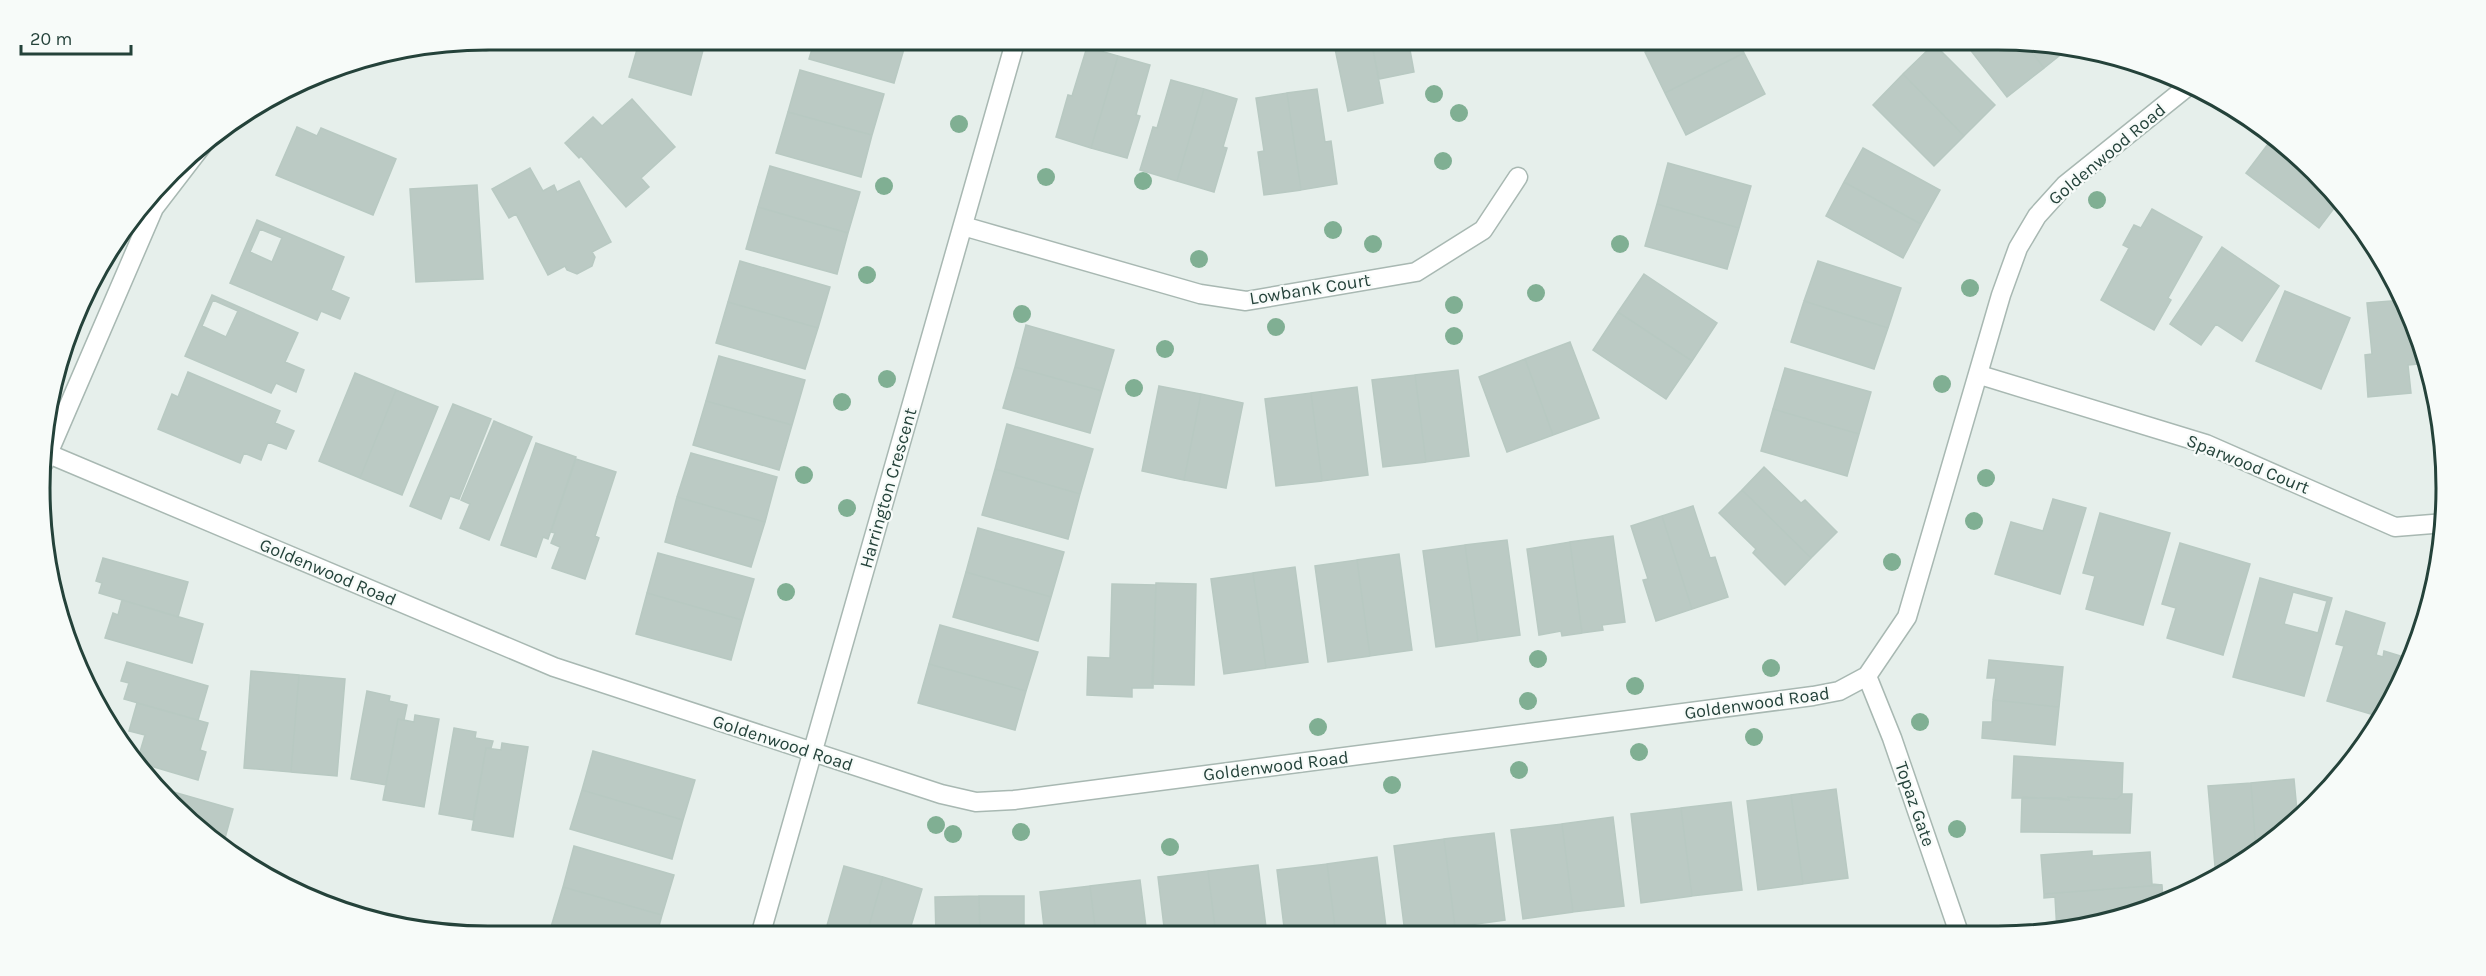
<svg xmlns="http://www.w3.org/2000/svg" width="2486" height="976" font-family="Karla,sans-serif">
<rect width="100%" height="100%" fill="#e6efeb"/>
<path fill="#bbcac4" stroke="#b8c9c2" stroke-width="1.5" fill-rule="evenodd" d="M640 39H706L691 95 629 77Z
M815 39H896L906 42 894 83 809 59Z
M1333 39H1371L1383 103 1348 111Z
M1371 39H1408L1414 72 1379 79Z
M1602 39H1625L1621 48Z
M1671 39H1737L1744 53 1665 93 1645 52Z
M1962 39 2024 42 2044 68 2007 97Z
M2024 42 2069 48 2044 68Z
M1934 44 1995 105 1964 136 1903 74Z
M1087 47 1118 56 1091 148 1056 137 1068 95 1072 96Z
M1744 53 1765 94 1686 135 1665 93Z
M1118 56 1150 65 1136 115 1140 116 1127 158 1091 148Z
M800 70 884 94 872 135 788 112Z
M1903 74 1964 136 1934 166 1873 105Z
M1171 80 1204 89 1177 181 1140 170 1153 127 1157 128Z
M1204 89 1237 99 1223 147 1227 148 1214 192 1177 181Z
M1317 89 1325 142 1331 141 1337 184 1301 190 1287 93Z
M1287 93 1301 190 1264 195 1258 152 1264 151 1256 98Z
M632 99 675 147 641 178 649 187 626 207 581 156 579 158 565 143 593 117 602 126Z
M788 112 872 135 861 177 776 153Z
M297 127 317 136 321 128 396 159 373 215 276 175Z
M2268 144 2288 159 2294 153 2341 199 2319 228 2246 173Z
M1863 148 1940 190 1921 224 1844 182Z
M1668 163 1751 186 1739 228 1657 204Z
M770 166 860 192 848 233 758 207Z
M530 168 543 191 554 185 557 192 579 181 611 242 592 252 595 257 592 266 577 274 567 270 565 266 548 275 516 214 509 218 492 189Z
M1844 182 1921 224 1903 258 1826 216Z
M477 185 483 279 416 282 410 189Z
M1657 204 1739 228 1727 269 1645 246Z
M758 207 848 233 837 274 746 249Z
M2152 209 2202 237 2168 298 2171 300 2154 330 2101 300 2129 248 2123 245 2134 225 2141 228Z
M257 220 344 257 331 290 349 298 340 319 321 311 317 320 230 283ZM260 229 282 238 272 262 250 252Z
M2222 247 2279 286 2242 341 2216 324 2201 345 2170 324Z
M740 261 830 287 818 328 728 302Z
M1818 261 1901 288 1888 328 1804 301Z
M1644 274 1717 323 1692 361 1618 312Z
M2285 291 2350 318 2321 389 2256 361Z
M212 295 298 333 285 362 304 370 296 392 276 383 271 393 185 356ZM213 300 238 311 226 337 202 326Z
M2403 300 2423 344 2428 363 2408 365 2411 393 2368 397 2365 355 2372 354 2367 303Z
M1804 301 1888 328 1874 369 1791 342Z
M728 302 818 328 805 369 716 343Z
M1618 312 1692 361 1666 399 1593 350Z
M1026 325 1114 350 1102 391 1015 367Z
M1570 342 1599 418 1553 435 1525 359Z
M719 356 805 380 792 425 706 401Z
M1525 359 1553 435 1507 452 1479 377Z
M1015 367 1102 391 1090 433 1003 408Z
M1785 368 1871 392 1859 434 1773 409Z
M1458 370 1469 456 1426 462 1415 375Z
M188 372 280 411 275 423 294 431 286 449 268 442 261 460 244 453 240 463 158 429 172 394 178 397Z
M355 373 396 390 360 478 319 461Z
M1415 375 1426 462 1383 467 1372 380Z
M1159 386 1201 394 1184 480 1142 471Z
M1357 387 1368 475 1322 481 1311 393Z
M396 390 438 407 402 495 360 478Z
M1311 393 1322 481 1276 486 1265 399Z
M1201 394 1243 403 1226 488 1184 480Z
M706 401 792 425 779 470 693 445Z
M453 404 491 419 459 499 450 496 441 519 410 506Z
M1773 409 1859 434 1847 476 1761 451Z
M494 421 532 437 489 540 460 528 470 504 461 500Z
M1007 424 1093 449 1080 494 995 469Z
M536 443 576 457 548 539 543 537 536 557 501 545Z
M691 453 777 477 765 522 677 497Z
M576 459 616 472 595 536 599 538 585 579 552 568 560 547 551 543 555 533 551 532Z
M1764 467 1801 503 1805 500 1837 532 1811 558 1742 490Z
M995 469 1080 494 1068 539 982 515Z
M1742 490 1811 558 1785 585 1753 553 1756 549 1719 513Z
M677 497 765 522 751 567 665 542Z
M2053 499 2086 508 2060 594 1995 574 2011 522 2043 531Z
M1693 506 1710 558 1715 557 1728 597 1692 609 1662 516Z
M2100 513 2170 533 2143 625 2086 609 2095 576 2083 573Z
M1662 516 1692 609 1656 621 1643 580 1648 579 1631 526Z
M978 528 1064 552 1051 597 966 572Z
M1613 536 1625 622 1602 625 1603 630 1582 633 1570 542Z
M1507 540 1520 635 1478 641 1465 545Z
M1570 542 1582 633 1562 636 1561 631 1539 635 1527 549Z
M2180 543 2250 564 2223 655 2167 638 2176 608 2162 604Z
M1465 545 1478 641 1436 647 1423 551Z
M658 553 754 579 742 620 647 593Z
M1399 554 1412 650 1370 656 1357 560Z
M103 558 188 582 178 617 99 593 102 583 96 581Z
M1357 560 1370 656 1328 662 1315 566Z
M1295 567 1308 662 1266 668 1253 573Z
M966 572 1051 597 1038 641 953 617Z
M1253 573 1266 668 1224 674 1211 579Z
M2260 578 2332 598 2304 696 2233 677ZM2293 592 2327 601 2318 633 2284 624Z
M1156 583 1196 584 1194 685 1152 684Z
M1112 584 1156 585 1153 688H1132V697L1087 695 1088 657 1110 658Z
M647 593 742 620 731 660 636 634Z
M122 600 203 624 192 663 105 638 113 613 118 615Z
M2346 611 2385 623 2376 655 2383 657 2384 651 2407 658 2381 717 2327 701 2344 646 2336 644Z
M940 625 1038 652 1026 691 929 664Z
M1989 660 2063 667 2059 707 1993 700 1996 678H1987Z
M127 662 208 686 198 720 124 699 129 683 121 681Z
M929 664 1026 691 1015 730 918 703Z
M251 671 299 675 291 772 244 768Z
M299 675 345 679 337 776 291 772Z
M367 691 390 696 389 701 407 705 404 720 398 719 386 785 351 779Z
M1993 700 2059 707 2055 745 1982 738 1983 722H1992Z
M137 703 208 723 200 750 206 752 198 780 137 762 145 735 129 731Z
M415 715 439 719 424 807 383 800 398 719 414 722Z
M454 728 476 732 475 738 493 741 491 748H486L473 820 439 814Z
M502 743 528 747 513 837 472 830 486 748 501 750Z
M593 751 695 780 683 820 582 790Z
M2014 756 2123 763 2122 794 2117 799 2068 797 2069 800 2060 798H2012Z
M2294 779 2298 822 2256 851 2251 783Z
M2251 783 2256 851 2216 878 2208 786Z
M163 789 233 809 222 849 215 844Z
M1836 789 1848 878 1803 884 1791 795Z
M582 790 683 820 672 859 570 829Z
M2122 794H2132L2130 833 2021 832 2022 798 2024 797 2069 800 2068 797 2117 799Z
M1791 795 1803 884 1758 890 1747 801Z
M1731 802 1742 890 1692 896 1681 808Z
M1681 808 1692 896 1641 903 1631 814Z
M1613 817 1624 906 1573 912 1562 824Z
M1562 824 1573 912 1523 919 1511 830Z
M1494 833 1505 920 1455 927 1444 839Z
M1444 839 1455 927 1405 933 1394 846Z
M574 846 674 875 662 915 563 887Z
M2092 851V856L2150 852 2152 884 2162 885 2044 894 2041 855Z
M1377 857 1387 935H1336L1327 864Z
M1327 864 1336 935H1285L1277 870Z
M1258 865 1267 935H1216L1208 871Z
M844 866 883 877 866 936H824Z
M1208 871 1216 935H1165L1158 877Z
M883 877 922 889 908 936H866Z
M1140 880 1147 935H1096L1090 886Z
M2162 885 2163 901 2062 932H2057L2055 897 2044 898V894Z
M1090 886 1096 935 1045 936 1040 892Z
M563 887 662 915 656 937H584L551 927Z
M979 896H1024V936H980Z
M979 896 980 936H936L935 897Z"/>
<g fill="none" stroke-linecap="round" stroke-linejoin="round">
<defs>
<path id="minor" d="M484 40 486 41
M963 226 1200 294 1246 301 1416 272 1483 230 1518 177
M1980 375 2206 444 2395 527 2445 523
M44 452 554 667 941 794 976 802 1014 800 1813 696 1839 691 1867 676 1907 617 2001 295 2018 248 2037 216 2065 185 2192 83
M44 463 154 208 207 139
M1867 676 1892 738 1959 933
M760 936 1016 39"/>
</defs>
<use href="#minor" stroke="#a8b8b2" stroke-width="21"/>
<use href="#minor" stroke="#fff" stroke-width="18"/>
</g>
<g fill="#80af93">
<circle cx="1434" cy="94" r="9"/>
<circle cx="1459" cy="113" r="9"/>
<circle cx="959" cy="124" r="9"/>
<circle cx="1443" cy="161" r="9"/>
<circle cx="1046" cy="177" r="9"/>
<circle cx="1143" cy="181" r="9"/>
<circle cx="884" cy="186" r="9"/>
<circle cx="2097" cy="200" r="9"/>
<circle cx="1333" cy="230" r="9"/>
<circle cx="1373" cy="244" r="9"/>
<circle cx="1620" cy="244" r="9"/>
<circle cx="1199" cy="259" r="9"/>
<circle cx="867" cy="275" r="9"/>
<circle cx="1970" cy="288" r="9"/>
<circle cx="1536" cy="293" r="9"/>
<circle cx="1454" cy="305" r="9"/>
<circle cx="1022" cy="314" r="9"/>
<circle cx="1276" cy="327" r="9"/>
<circle cx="1454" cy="336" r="9"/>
<circle cx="1165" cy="349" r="9"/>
<circle cx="887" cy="379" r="9"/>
<circle cx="1942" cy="384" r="9"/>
<circle cx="1134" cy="388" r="9"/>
<circle cx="842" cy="402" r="9"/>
<circle cx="804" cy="475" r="9"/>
<circle cx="1986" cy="478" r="9"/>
<circle cx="847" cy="508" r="9"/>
<circle cx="1974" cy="521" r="9"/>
<circle cx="1892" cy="562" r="9"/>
<circle cx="786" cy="592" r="9"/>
<circle cx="1538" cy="659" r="9"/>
<circle cx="1771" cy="668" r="9"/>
<circle cx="1635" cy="686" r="9"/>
<circle cx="1528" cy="701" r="9"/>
<circle cx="1920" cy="722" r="9"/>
<circle cx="1318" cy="727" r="9"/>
<circle cx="1754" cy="737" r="9"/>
<circle cx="1639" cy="752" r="9"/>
<circle cx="1519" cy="770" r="9"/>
<circle cx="1392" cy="785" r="9"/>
<circle cx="936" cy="825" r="9"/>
<circle cx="1957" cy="829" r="9"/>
<circle cx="1021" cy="832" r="9"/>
<circle cx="953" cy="834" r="9"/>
<circle cx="1170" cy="847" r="9"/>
</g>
<g text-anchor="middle" stroke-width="4.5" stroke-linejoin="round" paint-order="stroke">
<g font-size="18" fill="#24423a" stroke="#f7fbf9">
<text transform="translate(2107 154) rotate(-40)" y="6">Goldenwood Road</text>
<text transform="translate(1310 289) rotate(-9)" y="6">Lowbank Court</text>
<text transform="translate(2248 464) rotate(22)" y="6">Sparwood Court</text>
<text transform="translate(888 488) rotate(-74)" y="6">Harrington Crescent</text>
<text transform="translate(328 572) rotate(23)" y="6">Goldenwood Road</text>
<text transform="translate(1757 703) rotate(-8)" y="6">Goldenwood Road</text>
<text transform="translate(783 743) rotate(18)" y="6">Goldenwood Road</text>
<text transform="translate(1276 766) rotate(-7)" y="6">Goldenwood Road</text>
<text transform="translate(1915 804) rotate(71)" y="6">Topaz Gate</text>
</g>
</g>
<path d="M0 0H2486V976H0ZM488 50H1998A438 438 0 0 1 2436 488V488A438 438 0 0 1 1998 926H488A438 438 0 0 1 50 488V488A438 438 0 0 1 488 50Z" fill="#f7fbf9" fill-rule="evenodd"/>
<path fill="none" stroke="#24423a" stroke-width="3" d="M488 50H1998A438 438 0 0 1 2436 488V488A438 438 0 0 1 1998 926H488A438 438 0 0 1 50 488V488A438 438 0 0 1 488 50Z"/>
<path d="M21 45v9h110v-9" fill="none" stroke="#24423a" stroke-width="3"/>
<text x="30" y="45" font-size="18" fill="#24423a" stroke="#f7fbf9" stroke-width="4.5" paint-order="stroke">20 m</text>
</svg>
